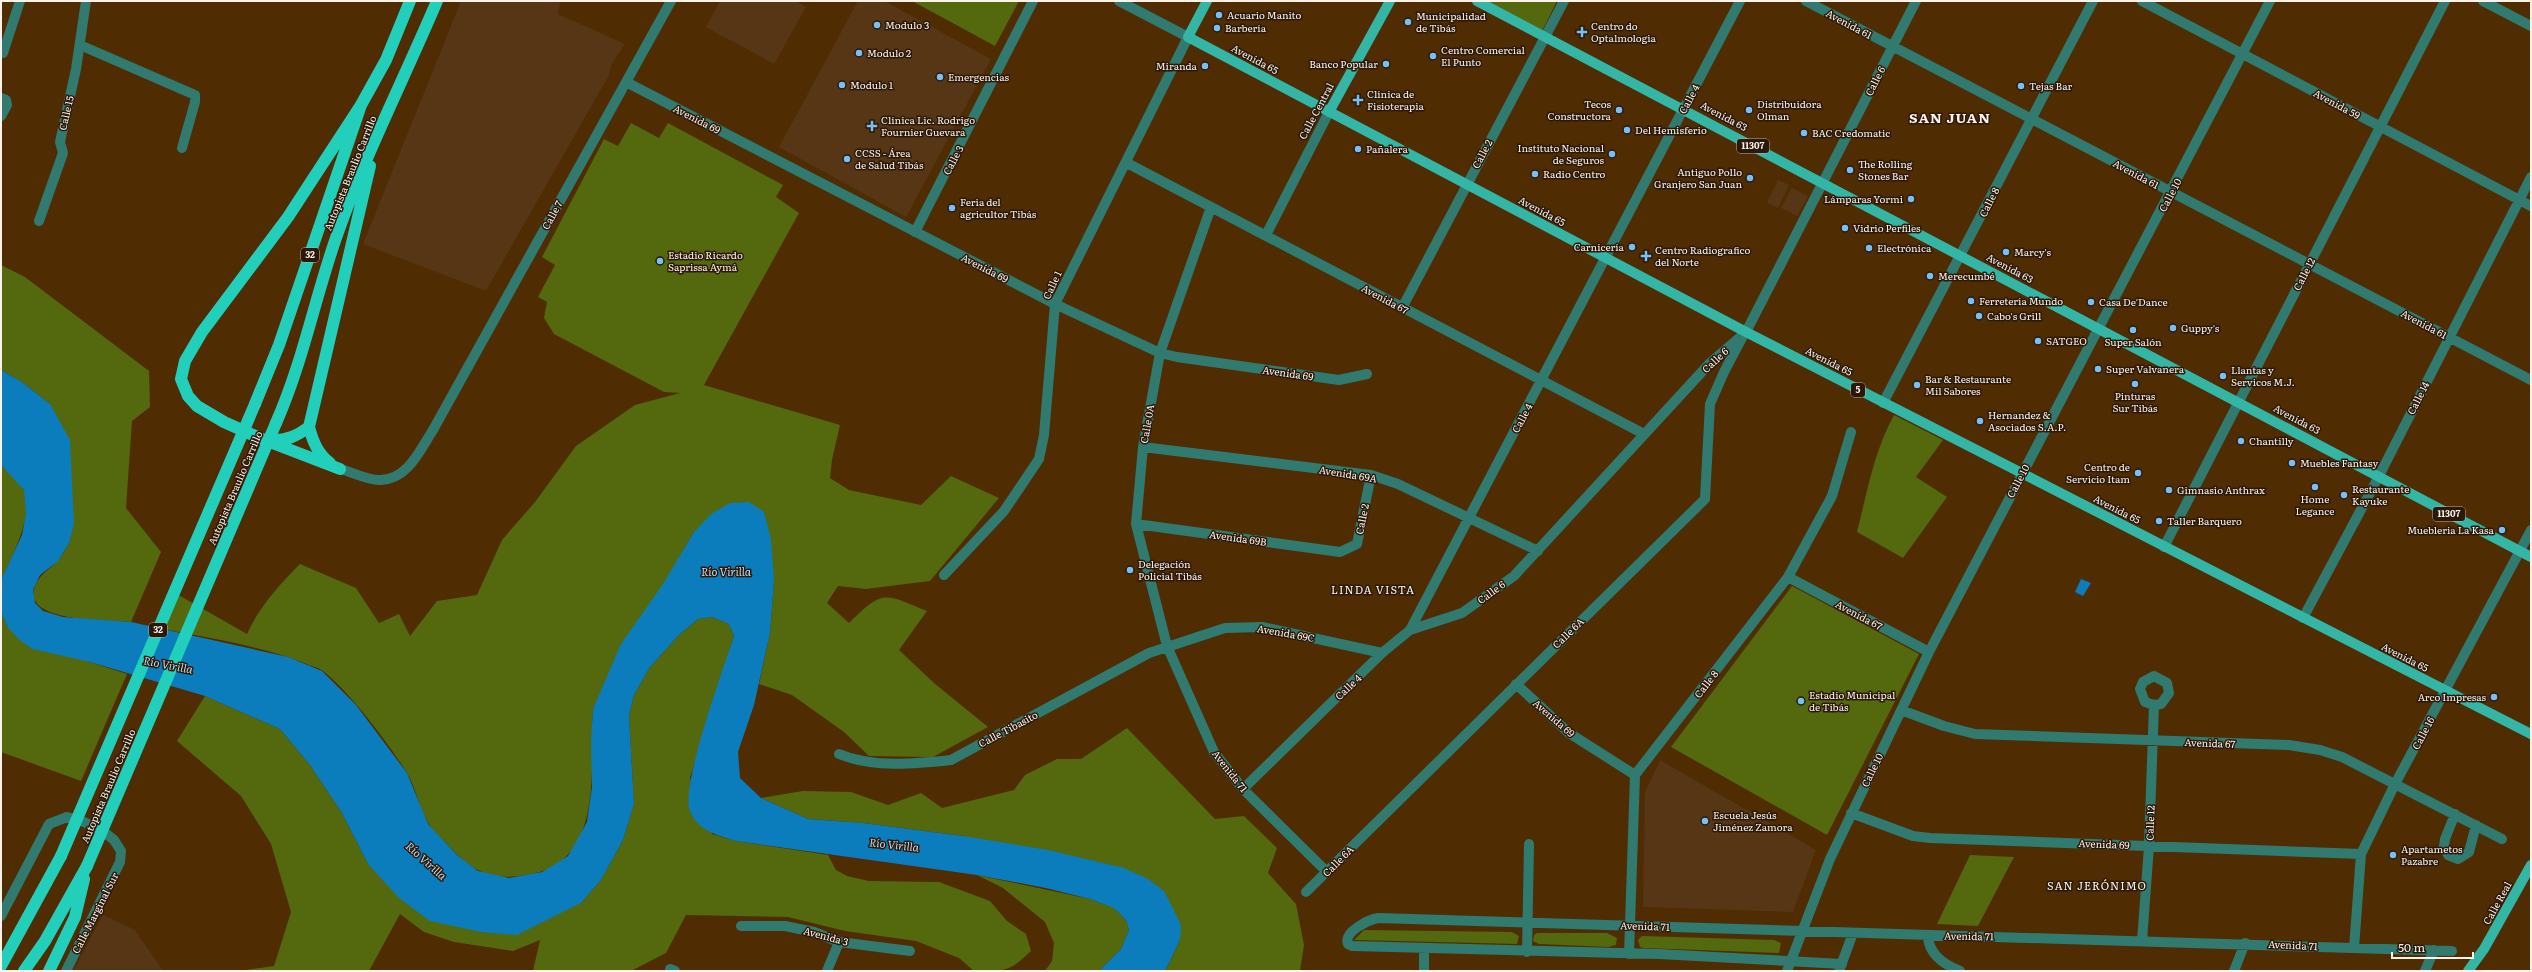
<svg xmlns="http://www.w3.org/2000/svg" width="2532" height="972" font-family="Literata,serif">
<rect width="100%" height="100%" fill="#502c02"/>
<path fill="#573615" d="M461 1H560L558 14 625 44 611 65 609 75 486 291 363 244Z
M720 1H795L806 7 774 64 706 27Z
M858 1H884L991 59 906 217 779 147Z
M1778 180 1789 185 1778 208 1767 202Z
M1792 188 1808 196 1797 216 1781 208Z
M1660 760 1816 850 1793 912 1643 907 1645 792Z
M103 915 135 930 163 971H73Z"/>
<path fill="#54680d" d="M912 1H1019L995 46Z
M1487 1H1557L1542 31Z
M631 123 659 138 668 123 783 185 776 197 799 213 704 385 840 425 832 460 830 478 849 490 921 505 951 476 999 498 930 581 866 589 838 586 827 603 849 623C883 589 884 593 927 611L899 650 934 683 988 727 933 757 869 756 844 732 792 695 759 684 770 633 774 581 694 532 593 709C589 765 606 859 532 874 492 882 473 873 446 843 440 837 432 830 428 823 419 807 416 788 407 773 390 745 348 690 323 671 318 667 310 666 304 663 259 645 207 638 159 628L175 593 247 634C259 607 280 584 300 564L356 588 379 623 399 614 410 636 437 601 477 595 502 540 535 502 576 446 635 405 680 393 664 392 554 334 544 318 547 302 538 297 555 265 542 257 604 139 618 146Z
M1 265 25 277 149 371 150 407 132 421 126 508 161 552 131 622C111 620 25 623 34 589 38 575 48 571 57 561 62 556 65 549 69 543L50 404 22 382 1 370Z
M1894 415 1943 440 1916 477 1947 497 1903 558 1857 532C1867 493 1874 451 1894 415Z
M1 465C8 472 19 481 24 490 35 513 11 559 1 580Z
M1792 586 1919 654 1827 835 1671 747Z
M1 612 8 628 90 662 127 674 81 781 1 752Z
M712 617 729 624 734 636 690 778 712 834 736 841 828 855 836 870 847 876 869 881 939 882 990 901 1007 921 1026 934 1031 951C1009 972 1006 971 974 971L959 958 916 941 845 931 788 917 686 915 666 953 631 971H533L540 940 513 951 454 942 424 932 400 914 369 971H239L274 966 291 912 271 844 241 796 177 741 205 696 280 729 310 765 342 813 368 864 581 903 601 880 623 840 634 804 629 715 634 695 650 667 679 635 698 619Z
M1127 728 1215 819 1244 816 1277 848 1268 873 1296 904 1304 945 1300 971H1165L1180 940 963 836 863 823 808 819 761 798 803 791 851 792 888 805 921 793 942 808 1014 790 1025 775 1057 759H1081Z
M1970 855 2014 857 1978 926 1937 924Z
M977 875 1090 899 1114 908 1126 920 1129 930 1121 949 1099 971H1045L1052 961 1054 943 1045 922 1003 888Z
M1364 930 1512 932 1519 936 1517 944 1354 940Z
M1537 933H1607L1617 938 1616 945 1608 947 1539 944 1533 941 1534 935Z
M1642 936 1774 940 1781 943 1779 953 1644 948 1640 947 1638 940Z"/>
<path fill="#0b7dbd" d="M1 370 22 382 50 404 70 440 74 524 69 543 58 561 40 575 33 590 35 603 43 611 63 617 131 622 288 657 322 671 356 705 407 773 428 824 457 855 478 871 509 878 542 872 568 856 587 822 592 787 591 740 593 709 621 644 663 584 694 532 711 514 730 503 749 502 764 512 771 539 774 581 770 633 754 705 738 752 740 778 761 798 808 819 863 823 963 836 1048 850 1124 868 1148 879 1164 891 1181 925 1180 940 1165 971H1099L1121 949 1129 930 1126 920 1114 908 1090 899 1046 888 977 875 736 841C717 835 698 831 690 811 680 786 724 667 734 636L729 624 712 617 698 619 679 635 650 667 634 695 629 715 634 804 623 840 601 880 581 903 517 935 481 932 430 921 399 898 368 864 342 813 310 765 280 729 205 696 90 662 33 649 21 641 8 628 1 612V580L22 535 26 513 24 490 1 465Z
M2081 579 2091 583 2083 596 2075 592Z"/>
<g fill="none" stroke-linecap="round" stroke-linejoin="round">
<path stroke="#307a6f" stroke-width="10" d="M1806 1 2531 380
M2142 1 2531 206
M2483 1 2531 26
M80 45 195 95V102L182 148
M3 53 20 1
M626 82 1055 304 1160 353 1177 357 1339 380 1367 374
M1 98 6 100 7 105 1 116
M1127 163 1644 434
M1211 207 1160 353 1143 447 1136 524 1167 646 1214 752 1243 789 1327 872
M39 221 63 153 60 142 76 69 86 1
M915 232 1033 1
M1266 235 1329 112
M1402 308 1564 1
M1883 403 2093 1
M1143 447 1371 475 1398 484 1538 551
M340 469C352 472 367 480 379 480 407 481 420 450 433 430L671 1
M1136 524 1340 552 1357 544 1371 475
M2164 547 2445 1
M944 575 1004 511 1039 459 1044 435 1055 304 1188 37 1119 1
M1788 577 1929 652
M2303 618 2379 476 2531 177
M1410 630 1462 613 1514 576 1710 363 1746 332 1916 1
M1516 684 1569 733 1635 775
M1901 710 1944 726 1975 734 2289 745 2320 750 2342 757 2502 839
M839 754C873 768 914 764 951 760L1149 653 1225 628 1262 627 1382 653
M1243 789 1382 653 1410 630 1740 1
M1851 813 1913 836 1930 838 2361 854
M2455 814 2445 839 2444 846 2448 855 2458 859 2469 852 2476 825
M1306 892 1705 499 1710 404 1724 372 1742 338
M1 916 49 824 67 817 84 822 104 832 114 840 121 851 120 862 66 971
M741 926H785L814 932 839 942 910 951
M1928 935C1928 954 1945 965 1960 971
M2142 941 2149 846 2154 705 2161 704 2169 693 2167 683 2154 676 2143 682 2140 689 2145 702 2154 705
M2354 948 2361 854 2395 784 2531 530
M1424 949V971
M1527 952 1529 844
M1629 954 1635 775 1788 577 1832 496 1851 432
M1842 964 1659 954 1352 946 1348 944C1343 932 1368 920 1378 918L2452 951
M670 969 675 971
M827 971 839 942
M1787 971 1830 859 1929 652 2270 1
M1839 971 1853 933
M2234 971 2245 943
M2425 971 2434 950"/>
<path stroke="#34b6a6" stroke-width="10" d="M1207 1 1188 37 1746 332 2531 734
M1477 1 2531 557
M1329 112 1390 1
M2468 971 2484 949 2531 865"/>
<path stroke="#22cfbb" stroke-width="12" d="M255 404 279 345 361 105 386 60 410 1
M276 423C303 362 315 297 337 235 365 155 404 79 437 1
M270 440C286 441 297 436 309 427
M330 463C318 454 313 442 309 427L370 166
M340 469 262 439 224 422 197 406 188 396 181 379 185 361 202 332 288 217 361 105
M1 966 61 856
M24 971 45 941 87 866
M49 971 75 917 84 879"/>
<path stroke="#22cfbb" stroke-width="12" d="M61 856 255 404
M87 866 276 423"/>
</g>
<g fill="#76c0f7" stroke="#2a190a" stroke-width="1.5">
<circle cx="1219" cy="15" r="4"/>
<circle cx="1408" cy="22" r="4"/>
<circle cx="877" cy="25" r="4"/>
<circle cx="1217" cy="28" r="4"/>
<path d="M1580 26h4v4h4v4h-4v4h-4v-4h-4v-4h4z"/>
<circle cx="859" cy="53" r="4"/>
<circle cx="1433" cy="56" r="4"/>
<circle cx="1386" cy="64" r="4"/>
<circle cx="1205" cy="66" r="4"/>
<circle cx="940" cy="77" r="4"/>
<circle cx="842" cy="85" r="4"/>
<circle cx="2021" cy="86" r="4"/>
<path d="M1356 94h4v4h4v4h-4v4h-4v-4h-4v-4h4z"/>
<circle cx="1619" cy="110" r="4"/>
<circle cx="1749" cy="110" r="4"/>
<path d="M870 120h4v4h4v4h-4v4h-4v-4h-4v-4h4z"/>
<circle cx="1627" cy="130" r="4"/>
<circle cx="1804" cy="133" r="4"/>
<circle cx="1358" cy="149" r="4"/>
<circle cx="1612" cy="154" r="4"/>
<circle cx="847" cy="159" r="4"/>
<circle cx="1850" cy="170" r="4"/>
<circle cx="1535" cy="174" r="4"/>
<circle cx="1750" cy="178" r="4"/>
<circle cx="1911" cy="199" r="4"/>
<circle cx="952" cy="208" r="4"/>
<circle cx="1845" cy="228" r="4"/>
<circle cx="1632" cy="247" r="4"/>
<circle cx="1869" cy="248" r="4"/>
<circle cx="2006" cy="252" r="4"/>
<path d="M1644 250h4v4h4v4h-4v4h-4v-4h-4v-4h4z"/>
<circle cx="660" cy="261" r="4"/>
<circle cx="1930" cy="276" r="4"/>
<circle cx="1971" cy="301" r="4"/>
<circle cx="2091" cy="302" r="4"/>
<circle cx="1979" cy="316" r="4"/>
<circle cx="2173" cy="328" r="4"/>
<circle cx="2133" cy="330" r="4"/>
<circle cx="2038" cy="341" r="4"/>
<circle cx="2098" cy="369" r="4"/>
<circle cx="2223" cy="376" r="4"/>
<circle cx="2135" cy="384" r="4"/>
<circle cx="1917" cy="385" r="4"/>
<circle cx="1980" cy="421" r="4"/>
<circle cx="2241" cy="441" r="4"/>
<circle cx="2292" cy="463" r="4"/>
<circle cx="2138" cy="473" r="4"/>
<circle cx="2315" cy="487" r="4"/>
<circle cx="2169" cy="490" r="4"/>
<circle cx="2344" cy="495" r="4"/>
<circle cx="2159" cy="521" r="4"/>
<circle cx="2502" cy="530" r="4"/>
<circle cx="1130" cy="570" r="4"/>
<circle cx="2494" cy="697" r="4"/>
<circle cx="1801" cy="701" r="4"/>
<circle cx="1705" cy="821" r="4"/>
<circle cx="2393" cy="855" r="4"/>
</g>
<g text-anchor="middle" stroke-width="3" stroke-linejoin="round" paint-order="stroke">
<g fill="#2a190a" stroke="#bdb1a7" stroke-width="1">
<rect x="1737" y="139" width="32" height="14" rx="3"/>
<rect x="301" y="248" width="18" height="14" rx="3"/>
<rect x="1851" y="383" width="14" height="14" rx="3"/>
<rect x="2433" y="507" width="32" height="14" rx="3"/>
<rect x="149" y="623" width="18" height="14" rx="3"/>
</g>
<g font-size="9" font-weight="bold" fill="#fcf2ea">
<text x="1753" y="149">11307</text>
<text x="310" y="258">32</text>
<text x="1858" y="393">5</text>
<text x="2449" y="517">11307</text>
<text x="158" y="633">32</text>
</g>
<g font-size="10" fill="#fcf2ea" stroke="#2a190a" text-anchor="start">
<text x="1227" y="19">Acuario Manito</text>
<text x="1416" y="20">Municipalidad<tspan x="1416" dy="12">de Tibás</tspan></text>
<text x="885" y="29">Modulo 3</text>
<text x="1591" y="30">Centro do<tspan x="1591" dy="12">Optalmologia</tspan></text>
<text x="1225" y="32">Barbería</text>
<text x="1441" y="54">Centro Comercial<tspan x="1441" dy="12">El Punto</tspan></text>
<text x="867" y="57">Modulo 2</text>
<text x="1378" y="68" text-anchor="end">Banco Popular</text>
<text x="1197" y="70" text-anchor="end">Miranda</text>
<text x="948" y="81">Emergencias</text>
<text x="850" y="89">Modulo 1</text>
<text x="2029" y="90">Tejas Bar</text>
<text x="1367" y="98">Clínica de<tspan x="1367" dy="12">Fisioterapia</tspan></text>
<text x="1611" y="108" text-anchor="end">Tecos<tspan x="1611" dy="12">Constructora</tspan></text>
<text x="1757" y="108">Distribuidora<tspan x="1757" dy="12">Olman</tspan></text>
<text x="881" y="124">Clínica Lic. Rodrigo<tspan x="881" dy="12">Fournier Guevara</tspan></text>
<text x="1635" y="134">Del Hemisferio</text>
<text x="1812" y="137">BAC Credomatic</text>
<text x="1604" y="152" text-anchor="end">Instituto Nacional<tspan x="1604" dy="12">de Seguros</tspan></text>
<text x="1366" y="153">Pañalera</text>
<text x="855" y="157">CCSS - Área<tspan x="855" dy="12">de Salud Tibás</tspan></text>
<text x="1858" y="168">The Rolling<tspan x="1858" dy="12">Stones Bar</tspan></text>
<text x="1742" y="176" text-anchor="end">Antiguo Pollo<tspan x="1742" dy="12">Granjero San Juan</tspan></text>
<text x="1543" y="178">Radio Centro</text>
<text x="1903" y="203" text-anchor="end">Lámparas Yormi</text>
<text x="960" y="206">Feria del<tspan x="960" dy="12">agricultor Tibás</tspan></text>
<text x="1853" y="232">Vidrio Perfiles</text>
<text x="1624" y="251" text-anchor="end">Carnicería</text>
<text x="1877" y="252">Electrónica</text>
<text x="1655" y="254">Centro Radiografico<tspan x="1655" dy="12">del Norte</tspan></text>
<text x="2014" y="256">Marcy's</text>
<text x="668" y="259">Estadio Ricardo<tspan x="668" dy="12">Saprissa Aymá</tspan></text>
<text x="1938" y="280">Merecumbé</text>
<text x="1979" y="305">Ferretería Mundo</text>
<text x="2099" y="306">Casa De'Dance</text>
<text x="1987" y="320">Cabo's Grill</text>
<text x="2181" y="332">Guppy's</text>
<text x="2046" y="345">SATGEO</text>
<text x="2133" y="346" text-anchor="middle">Super Salón</text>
<text x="2106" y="373">Super Valvanera</text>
<text x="2231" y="374">Llantas y<tspan x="2231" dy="12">Servicos M.J.</tspan></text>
<text x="1925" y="383">Bar &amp; Restaurante<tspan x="1925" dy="12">Mil Sabores</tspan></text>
<text x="2135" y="400" text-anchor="middle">Pinturas<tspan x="2135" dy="12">Sur Tibás</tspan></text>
<text x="1988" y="419">Hernandez &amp;<tspan x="1988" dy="12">Asociados S.A.P.</tspan></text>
<text x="2249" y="445">Chantilly</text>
<text x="2300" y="467">Muebles Fantasy</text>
<text x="2130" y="471" text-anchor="end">Centro de<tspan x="2130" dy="12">Servicio Itam</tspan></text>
<text x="2352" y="493">Restaurante<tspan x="2352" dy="12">Kayuke</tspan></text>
<text x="2177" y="494">Gimnasio Anthrax</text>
<text x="2315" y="503" text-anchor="middle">Home<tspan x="2315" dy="12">Legance</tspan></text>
<text x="2167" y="525">Taller Barquero</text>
<text x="2494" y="534" text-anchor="end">Muebleria La Kasa</text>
<text x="1138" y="568">Delegación<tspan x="1138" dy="12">Policial Tibás</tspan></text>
<text x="1809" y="699">Estadio Municipal<tspan x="1809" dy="12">de Tibás</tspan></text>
<text x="2486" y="701" text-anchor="end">Arco Impresas</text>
<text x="1713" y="819">Escuela Jesús<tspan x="1713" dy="12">Jiménez Zamora</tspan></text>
<text x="2401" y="853">Apartametos<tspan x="2401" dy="12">Pazabre</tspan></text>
</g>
<g font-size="10" fill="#fcf2ea" stroke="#2a190a">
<text transform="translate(1849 24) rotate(28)" y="4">Avenida 61</text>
<text transform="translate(1255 59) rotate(28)" y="4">Avenida 65</text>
<text transform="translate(1875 81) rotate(-63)" y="4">Calle 6</text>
<text transform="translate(1689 99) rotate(-62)" y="4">Calle 4</text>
<text transform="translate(2337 104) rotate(28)" y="4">Avenida 59</text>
<text transform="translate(1316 111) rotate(-62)" y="4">Calle Central</text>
<text transform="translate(66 113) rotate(-77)" y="4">Calle 15</text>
<text transform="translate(1724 116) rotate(28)" y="4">Avenida 63</text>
<text transform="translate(697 119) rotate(27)" y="4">Avenida 69</text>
<text transform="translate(1482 154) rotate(-62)" y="4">Calle 2</text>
<text transform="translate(953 160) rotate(-62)" y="4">Calle 3</text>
<text transform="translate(350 173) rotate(-68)" y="4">Autopista Braulio Carrillo</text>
<text transform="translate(2136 174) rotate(28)" y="4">Avenida 61</text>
<text transform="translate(2170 195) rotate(-62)" y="4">Calle 10</text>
<text transform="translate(1989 202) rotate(-63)" y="4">Calle 8</text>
<text transform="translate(1542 211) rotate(28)" y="4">Avenida 65</text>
<text transform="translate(552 215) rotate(-61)" y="4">Calle 7</text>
<text transform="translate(985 268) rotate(27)" y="4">Avenida 69</text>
<text transform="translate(2010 268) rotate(28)" y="4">Avenida 63</text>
<text transform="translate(2304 274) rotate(-63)" y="4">Calle 12</text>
<text transform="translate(1052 285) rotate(-65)" y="4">Calle 1</text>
<text transform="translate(1385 299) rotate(28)" y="4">Avenida 67</text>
<text transform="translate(2424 324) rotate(28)" y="4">Avenida 61</text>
<text transform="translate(1715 360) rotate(-43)" y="4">Calle 6</text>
<text transform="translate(1829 361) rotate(27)" y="4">Avenida 65</text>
<text transform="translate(1288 373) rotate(8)" y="4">Avenida 69</text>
<text transform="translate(2418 398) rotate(-63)" y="4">Calle 14</text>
<text transform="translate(1522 418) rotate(-62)" y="4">Calle 4</text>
<text transform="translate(2297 419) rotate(28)" y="4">Avenida 63</text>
<text transform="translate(1147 424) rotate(-80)" y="4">Calle 0A</text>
<text transform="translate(1348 474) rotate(9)" y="4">Avenida 69A</text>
<text transform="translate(2018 481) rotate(-62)" y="4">Calle 10</text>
<text transform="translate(235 488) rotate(-67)" y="4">Autopista Braulio Carrillo</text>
<text transform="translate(2117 509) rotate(27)" y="4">Avenida 65</text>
<text transform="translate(1362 519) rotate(-78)" y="4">Calle 2</text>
<text transform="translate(1238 538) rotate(8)" y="4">Avenida 69B</text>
<text transform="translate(1491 592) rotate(-36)" y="4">Calle 6</text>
<text transform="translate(1859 615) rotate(28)" y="4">Avenida 67</text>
<text transform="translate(1286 633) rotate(10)" y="4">Avenida 69C</text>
<text transform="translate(1568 633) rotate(-44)" y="4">Calle 6A</text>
<text transform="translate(2405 657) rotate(27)" y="4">Avenida 65</text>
<text transform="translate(1706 684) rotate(-52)" y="4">Calle 8</text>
<text transform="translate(1348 687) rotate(-44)" y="4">Calle 4</text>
<text transform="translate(1554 718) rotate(41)" y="4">Avenida 69</text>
<text transform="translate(1008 729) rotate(-28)" y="4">Calle Tibasito</text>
<text transform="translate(2423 733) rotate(-62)" y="4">Calle 16</text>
<text transform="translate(2210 743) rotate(2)" y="4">Avenida 67</text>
<text transform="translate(1872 770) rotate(-64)" y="4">Calle 10</text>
<text transform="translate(1230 771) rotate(52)" y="4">Avenida 71</text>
<text transform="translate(108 786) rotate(-67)" y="4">Autopista Braulio Carrillo</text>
<text transform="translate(2150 823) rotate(-88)" y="4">Calle 12</text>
<text transform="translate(2104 844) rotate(2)" y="4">Avenida 69</text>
<text transform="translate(1338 861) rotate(-45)" y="4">Calle 6A</text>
<text transform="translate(2497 903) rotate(-61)" y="4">Calle Real</text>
<text transform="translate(95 913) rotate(-63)" y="4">Calle Marginal Sur</text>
<text transform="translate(1645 926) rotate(2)" y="4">Avenida 71</text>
<text transform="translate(826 936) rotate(15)" y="4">Avenida 3</text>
<text transform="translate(1969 936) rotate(1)" y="4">Avenida 71</text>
<text transform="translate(2293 945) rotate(3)" y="4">Avenida 71</text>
</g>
<g font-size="11" font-style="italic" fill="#c2dbef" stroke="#2a190a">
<text x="726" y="576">Río Virilla</text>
<text transform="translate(168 665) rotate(11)" y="4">Río Virilla</text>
<text transform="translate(894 845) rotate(6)" y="4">Río Virilla</text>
<text transform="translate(426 861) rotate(42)" y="4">Río Virilla</text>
</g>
<g font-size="11" letter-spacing="1" fill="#fcf2ea" stroke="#2a190a">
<text x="1373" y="594">LINDA VISTA</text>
<text x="2097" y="890">SAN JERÓNIMO</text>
</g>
<g font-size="14" font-weight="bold" letter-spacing="1" fill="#fcf2ea" stroke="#2a190a">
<text x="1950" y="123">SAN JUAN</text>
</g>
</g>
<rect width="2532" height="972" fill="none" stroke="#fcf2ea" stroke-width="4"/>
<path d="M2392 952v6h81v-6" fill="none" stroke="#fcf2ea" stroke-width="2"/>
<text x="2398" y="952" font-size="12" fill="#fcf2ea" stroke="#2a190a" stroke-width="3" paint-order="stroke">50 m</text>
</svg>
